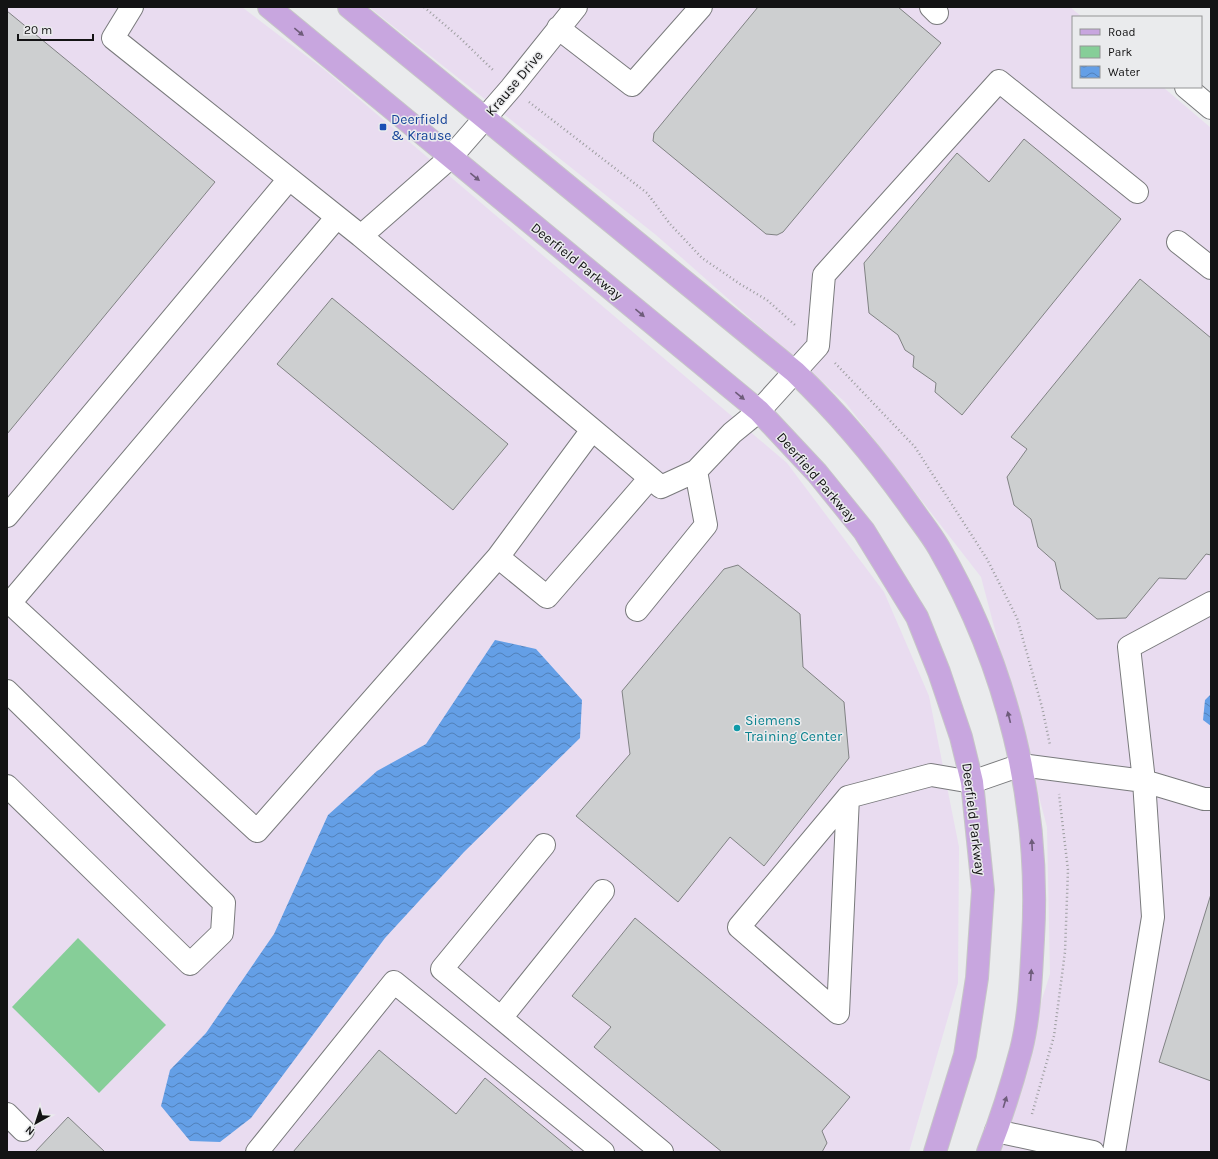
<svg xmlns="http://www.w3.org/2000/svg" width="1218" height="1159" font-family="Karla,sans-serif">
<defs>
<pattern id="water-waves" width="16" height="10" patternUnits="userSpaceOnUse"><rect width="16" height="10" fill="#649fe6"/><path d="M0 5q4-4 8 0t8 0" fill="none" stroke="#5180b9"/></pattern>
</defs>
<rect width="100%" height="100%" fill="#eaebed"/>
<path fill="#e9dcf0" d="M7 7H242L326 71 787 463 884 592 929 696 959 847 958 983 909 1152H7Z
M369 7H1070L1082 17H1073V87H1163L1211 128V1152H994L1050 974 1047 827 981 577 845 402 656 235Z"/>
<path fill="#86ce98" d="M78 938 166 1025 99 1093 12 1007Z"/>
<path fill="url(#water-waves)" d="M495 640 536 649 582 700 580 738 464 852 385 938 251 1118 220 1142 190 1141 161 1106 170 1070 206 1033 274 934 328 815 377 771 426 744Z
M1211 694V726L1203 720 1205 700Z"/>
<path fill="#cdcfd0" stroke="#808283" d="M758 7H898L941 43 783 232 777 235 766 234 653 141 654 133Z
M7 11 215 182 7 434Z
M1024 139 1121 219 962 415 935 392 936 383 913 367 914 356 905 350 898 335 869 313 864 263 957 153 989 182Z
M1140 279 1211 338V555L1206 554 1186 579 1159 578 1126 618 1097 619 1061 589 1055 562 1038 547 1031 519 1014 505 1007 477 1027 449 1011 437Z
M332 298 508 444 453 510 277 364Z
M738 565 800 614 803 667 844 702 849 758 764 866 730 837 678 902 576 816 630 754 622 691 724 569Z
M1211 894V1081L1159 1062Z
M635 918 850 1097 822 1131 827 1143 822 1152H722L594 1047 611 1027 572 996Z
M379 1050 456 1114 485 1078 574 1152H293Z
M68 1117 105 1152H35Z"/>
<g fill="none" stroke-linecap="round" stroke-linejoin="round">
<defs>
<path id="minor" d="M132 7 113 38 361 236 451 157 511 88 576 7
M931 7 937 13
M558 28 632 85 701 7
M1186 87 1211 108
M337 217 10 603 257 831 498 557
M361 236 661 487 696 471 732 433 759 411 818 346 824 275 999 81 1137 192
M1178 242 1211 268
M592 430 498 557 547 597 650 478
M7 516 289 179
M637 610 706 525 696 471
M7 691 224 903 222 933 190 964 7 786
M848 797 739 927 838 1013 848 797 931 775 972 782 1021 765 1144 781 1204 799H1211
M544 845 442 969 662 1152
M501 1018 603 891
M7 1114 23 1130
M996 1131 1093 1152
M257 1152 394 982 603 1152
M1114 1152 1153 917 1144 781 1129 647 1211 603"/>
<path id="major" d="M269 7 759 411 817 473 864 531 917 617 939 672 961 737 972 782 983 890 977 978 965 1055 935 1152
M349 7 795 372C840 415 876 458 912 509 921 522 931 534 939 548 1007 666 1041 802 1033 939 1031 974 1030 1015 1021 1050 1012 1084 1001 1119 988 1152"/>
</defs>
<use href="#minor" stroke="#797a7c" stroke-width="24"/>
<use href="#major" stroke="#c6c6c7" stroke-width="24"/>
<path stroke="#9c9d9f" stroke-width="2.5" stroke-dasharray="1 3" stroke-linecap="butt" d="M424 7 460 38 494 71
M529 102 647 193 670 224 702 258 740 284 767 300 795 325
M835 363 915 447 987 559 1017 618 1042 707 1050 745
M1032 1114 1054 1036 1065 952 1068 870 1059 794"/>
<use href="#minor" stroke="#fff" stroke-width="22"/>
<use href="#major" stroke="#c8a6df" stroke-width="22"/>
</g>
<defs><path id="oneway-solid" d="M-6-.8H1V-3.2L6.5 0L1 3.2V.8H-6Z"/></defs>
<g fill="#6e5c7a">
<use href="#oneway-solid" transform="translate(299 32) rotate(39)"/>
<use href="#oneway-solid" transform="translate(475 177) rotate(39)"/>
<use href="#oneway-solid" transform="translate(640 313) rotate(40)"/>
<use href="#oneway-solid" transform="translate(740 396) rotate(39)"/>
<use href="#oneway-solid" transform="translate(1009 717) rotate(-104)"/>
<use href="#oneway-solid" transform="translate(1032 845) rotate(-93)"/>
<use href="#oneway-solid" transform="translate(1031 975) rotate(-86)"/>
<use href="#oneway-solid" transform="translate(1005 1102) rotate(-73)"/>
</g>
<rect fill="#1a4fb4" stroke="#eaebed" stroke-width="1.5" x="379" y="123" width="8" height="8" rx="2"/>
<circle fill="#0f9aa8" stroke="#eaebed" stroke-width="1.5" cx="737" cy="728" r="4"/>
<g text-anchor="middle" stroke-width="3" stroke-linejoin="round" paint-order="stroke">
<g font-size="14" fill="#131314" stroke="#eaebed">
<text transform="translate(514 83) rotate(-50)" y="5">Krause Drive</text>
<text transform="translate(577 261) rotate(39)" y="5">Deerfield Parkway</text>
<text transform="translate(817 477) rotate(49)" y="5">Deerfield Parkway</text>
<text transform="translate(974 819) rotate(83)" y="5">Deerfield Parkway</text>
</g>
<g font-size="14" fill="#164399" stroke="#eaebed" text-anchor="start">
<text x="391" y="124">Deerfield<tspan x="391" dy="16">&amp; Krause</tspan></text>
</g>
<g font-size="14" fill="#0d838f" stroke="#eaebed" text-anchor="start">
<text x="745" y="725">Siemens<tspan x="745" dy="16">Training Center</tspan></text>
</g>
</g>
<rect width="1218" height="1159" fill="none" stroke="#131314" stroke-width="16"/>
<rect x="1072" y="16" width="130" height="72" fill="#eaebed" stroke="#949596"/>
<rect x="1080" y="29" width="20" height="6" fill="#c8a6df" stroke="#949596"/>
<text x="1108" y="36" font-size="12" fill="#131314">Road</text>
<rect x="1080" y="46" width="20" height="12" fill="#86ce98" stroke="#949596"/>
<text x="1108" y="56" font-size="12" fill="#131314">Park</text>
<rect x="1080" y="66" width="20" height="12" fill="url(#water-waves)" stroke="#949596"/>
<text x="1108" y="76" font-size="12" fill="#131314">Water</text>
<g transform="translate(36 1123) rotate(219)" stroke="#eaebed" stroke-width="3" paint-order="stroke">
<path d="M0-3L7 15L0 10L-7 15Z" fill="#131314"/>
<text y="-6" font-size="11" font-weight="bold" text-anchor="middle" fill="#131314">N</text>
</g>
<path d="M18 34v6h75v-6" fill="none" stroke="#131314" stroke-width="2"/>
<text x="24" y="34" font-size="12" fill="#131314" stroke="#eaebed" stroke-width="3" paint-order="stroke">20 m</text>
</svg>
